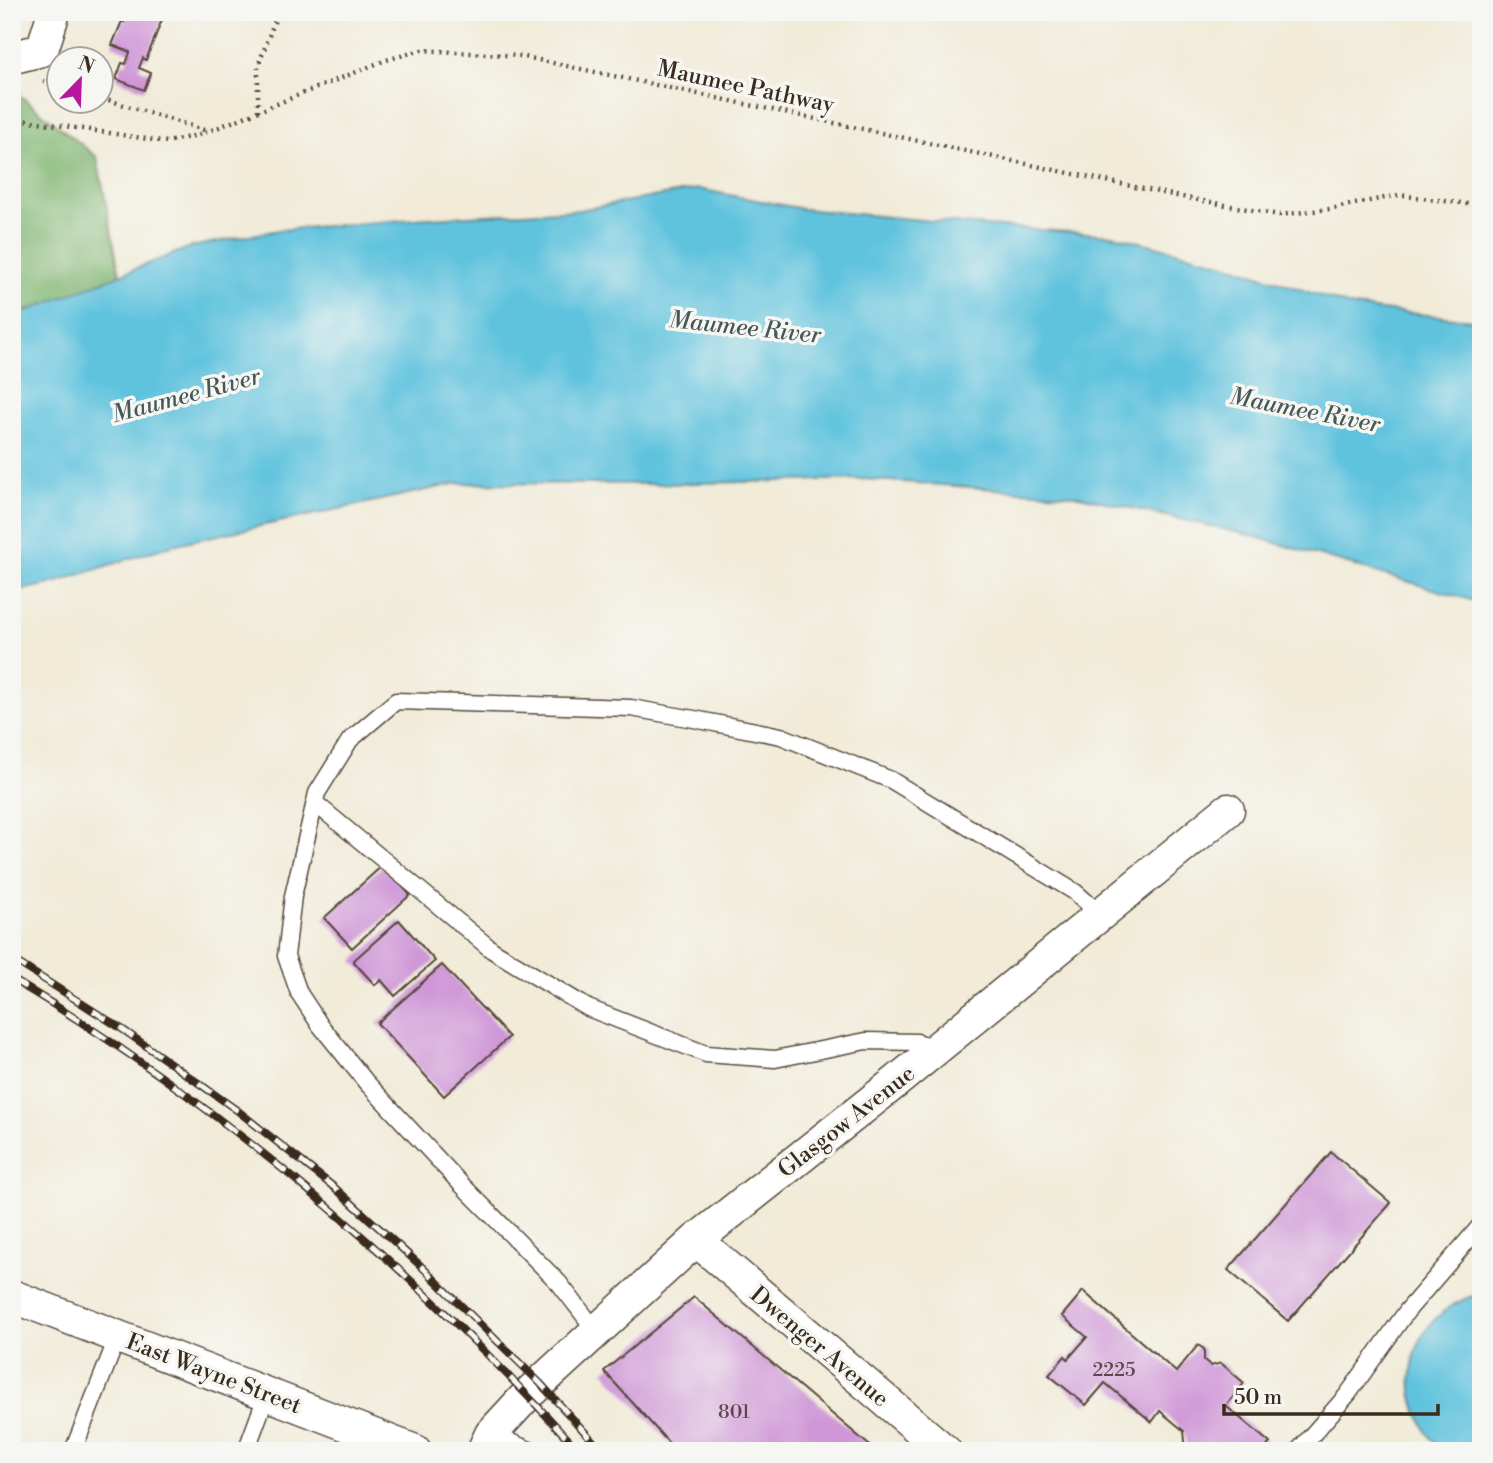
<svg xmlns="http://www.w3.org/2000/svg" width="1493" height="1463" font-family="'Libre Bodoni',serif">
<rect width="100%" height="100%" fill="#f6f6f2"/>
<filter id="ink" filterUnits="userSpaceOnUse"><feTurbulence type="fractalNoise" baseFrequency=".0143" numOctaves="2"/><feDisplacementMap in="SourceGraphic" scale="14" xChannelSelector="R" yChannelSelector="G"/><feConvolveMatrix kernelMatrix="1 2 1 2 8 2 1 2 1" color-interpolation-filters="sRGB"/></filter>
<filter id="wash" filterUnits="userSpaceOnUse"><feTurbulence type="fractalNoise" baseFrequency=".00686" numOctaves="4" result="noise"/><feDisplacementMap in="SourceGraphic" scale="28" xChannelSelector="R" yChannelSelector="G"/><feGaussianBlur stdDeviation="1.57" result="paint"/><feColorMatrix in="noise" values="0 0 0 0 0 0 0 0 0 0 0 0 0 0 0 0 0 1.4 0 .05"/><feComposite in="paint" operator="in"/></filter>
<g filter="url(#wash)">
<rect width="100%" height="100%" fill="#f1ebd8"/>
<path fill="#81b672" stroke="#5e7048" stroke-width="2" d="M12 95 22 97 97 157 120 275 12 317Z"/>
<path fill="#60c3de" stroke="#4e767e" stroke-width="2" d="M698 189 803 209 986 226 1113 235 1226 264 1353 307 1481 321V603L1249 535 1075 495 863 479 657 484 459 483 172 545 50 584 12 592V317L191 247 279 230 428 218 579 210Z
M1481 1294V1451C1470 1451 1453 1454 1444 1449 1433 1443 1425 1430 1421 1420 1402 1382 1412 1334 1447 1309 1457 1302 1469 1296 1481 1294Z"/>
<g id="blocks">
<path fill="#cf97d7" d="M128 12H165L146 60 143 58 139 68 151 73 144 90 116 79 122 63 126 64 130 52 112 45 122 21 124 22Z
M383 865 410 895 352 948 324 918Z
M399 920 435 961 395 996 381 980 375 985 353 961Z
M442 965 509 1037 444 1096 377 1023Z
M1331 1152 1391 1203 1288 1321 1228 1270Z
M1083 1291 1176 1372 1198 1345 1204 1349V1360L1211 1366 1221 1363 1244 1383 1226 1406 1270 1443 1263 1451H1186L1184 1431 1160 1411 1152 1422 1105 1383 1086 1405 1049 1375 1065 1356 1068 1359 1087 1337 1062 1316Z
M694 1297 876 1451H676L604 1371Z"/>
</g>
</g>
<g filter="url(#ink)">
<use href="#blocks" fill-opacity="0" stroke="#56473a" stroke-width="2"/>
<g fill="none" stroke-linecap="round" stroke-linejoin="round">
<defs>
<path id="lane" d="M315 803 492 950 588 1008 706 1054 775 1059 866 1041 917 1042 936 1049
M597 1332 559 1283 460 1183 366 1082 320 1025 299 993 286 956 293 896 317 793 350 740 396 701 631 708 694 719 781 736 891 780 1075 892 1100 914
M491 1434 532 1451
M73 1451 118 1336
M246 1451 267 1394
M1298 1451 1348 1394 1407 1311 1481 1225"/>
<path id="street" d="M12 55 18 56 42 50 54 12
M696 1240 945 1451
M12 1296 415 1451
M483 1451 491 1434 528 1394 696 1240 897 1081 1228 810"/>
</defs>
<use href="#lane" stroke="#56473a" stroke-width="19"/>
<use href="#street" stroke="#56473a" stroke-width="35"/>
<path stroke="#56473a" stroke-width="4.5" stroke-dasharray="2 5" stroke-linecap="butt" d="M43 81 60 85
M102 98 207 131
M258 111V66L278 12
M12 118 167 142 202 134 386 60 422 50 520 56 1177 196 1279 215 1330 209 1399 195 1468 204 1481 208"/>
<use href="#lane" stroke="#fff" stroke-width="16"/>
<use href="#street" stroke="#fff" stroke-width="32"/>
<defs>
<path id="rail" d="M12 959 122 1029 238 1111 335 1188 421 1266 540 1383 602 1451
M12 979C224 1106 413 1268 579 1451"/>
</defs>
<use href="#rail" stroke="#3b2a1e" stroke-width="8"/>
<use href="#rail" stroke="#f6f6f2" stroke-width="5" stroke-dasharray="16" stroke-linecap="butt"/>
</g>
</g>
<g text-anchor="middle" stroke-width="7" stroke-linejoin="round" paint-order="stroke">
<g font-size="19" fill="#60454c">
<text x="1114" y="1376">2225</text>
<text x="734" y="1418">801</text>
</g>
<g font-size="23" fill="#3b2a1e" stroke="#f6f6f2">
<text transform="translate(746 86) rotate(12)" y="8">Maumee Pathway</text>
<text transform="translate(846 1121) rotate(-38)" y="8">Glasgow Avenue</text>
<text transform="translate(820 1346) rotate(40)" y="8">Dwenger Avenue</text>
<text transform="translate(214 1373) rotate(21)" y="8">East Wayne Street</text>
</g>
<g font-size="24" font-style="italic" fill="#465858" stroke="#f6f6f2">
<text transform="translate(745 327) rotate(6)" y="8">Maumee River</text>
<text transform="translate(186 395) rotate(-15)" y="8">Maumee River</text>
<text transform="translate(1305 410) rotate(11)" y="8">Maumee River</text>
</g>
</g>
<rect width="1493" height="1463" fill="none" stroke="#f6f6f2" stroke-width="42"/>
<g transform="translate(80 80) rotate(23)"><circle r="33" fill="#f6f6f2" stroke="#aba49d" stroke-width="2"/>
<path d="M0-5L12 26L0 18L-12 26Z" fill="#b5179e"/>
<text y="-10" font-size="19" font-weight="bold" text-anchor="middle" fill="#3b2a1e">N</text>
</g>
<path d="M1224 1404v10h214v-10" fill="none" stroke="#3b2a1e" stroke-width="3.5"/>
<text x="1234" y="1404" font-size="21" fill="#3b2a1e" stroke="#f6f6f2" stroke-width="5" paint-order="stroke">50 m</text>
</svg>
